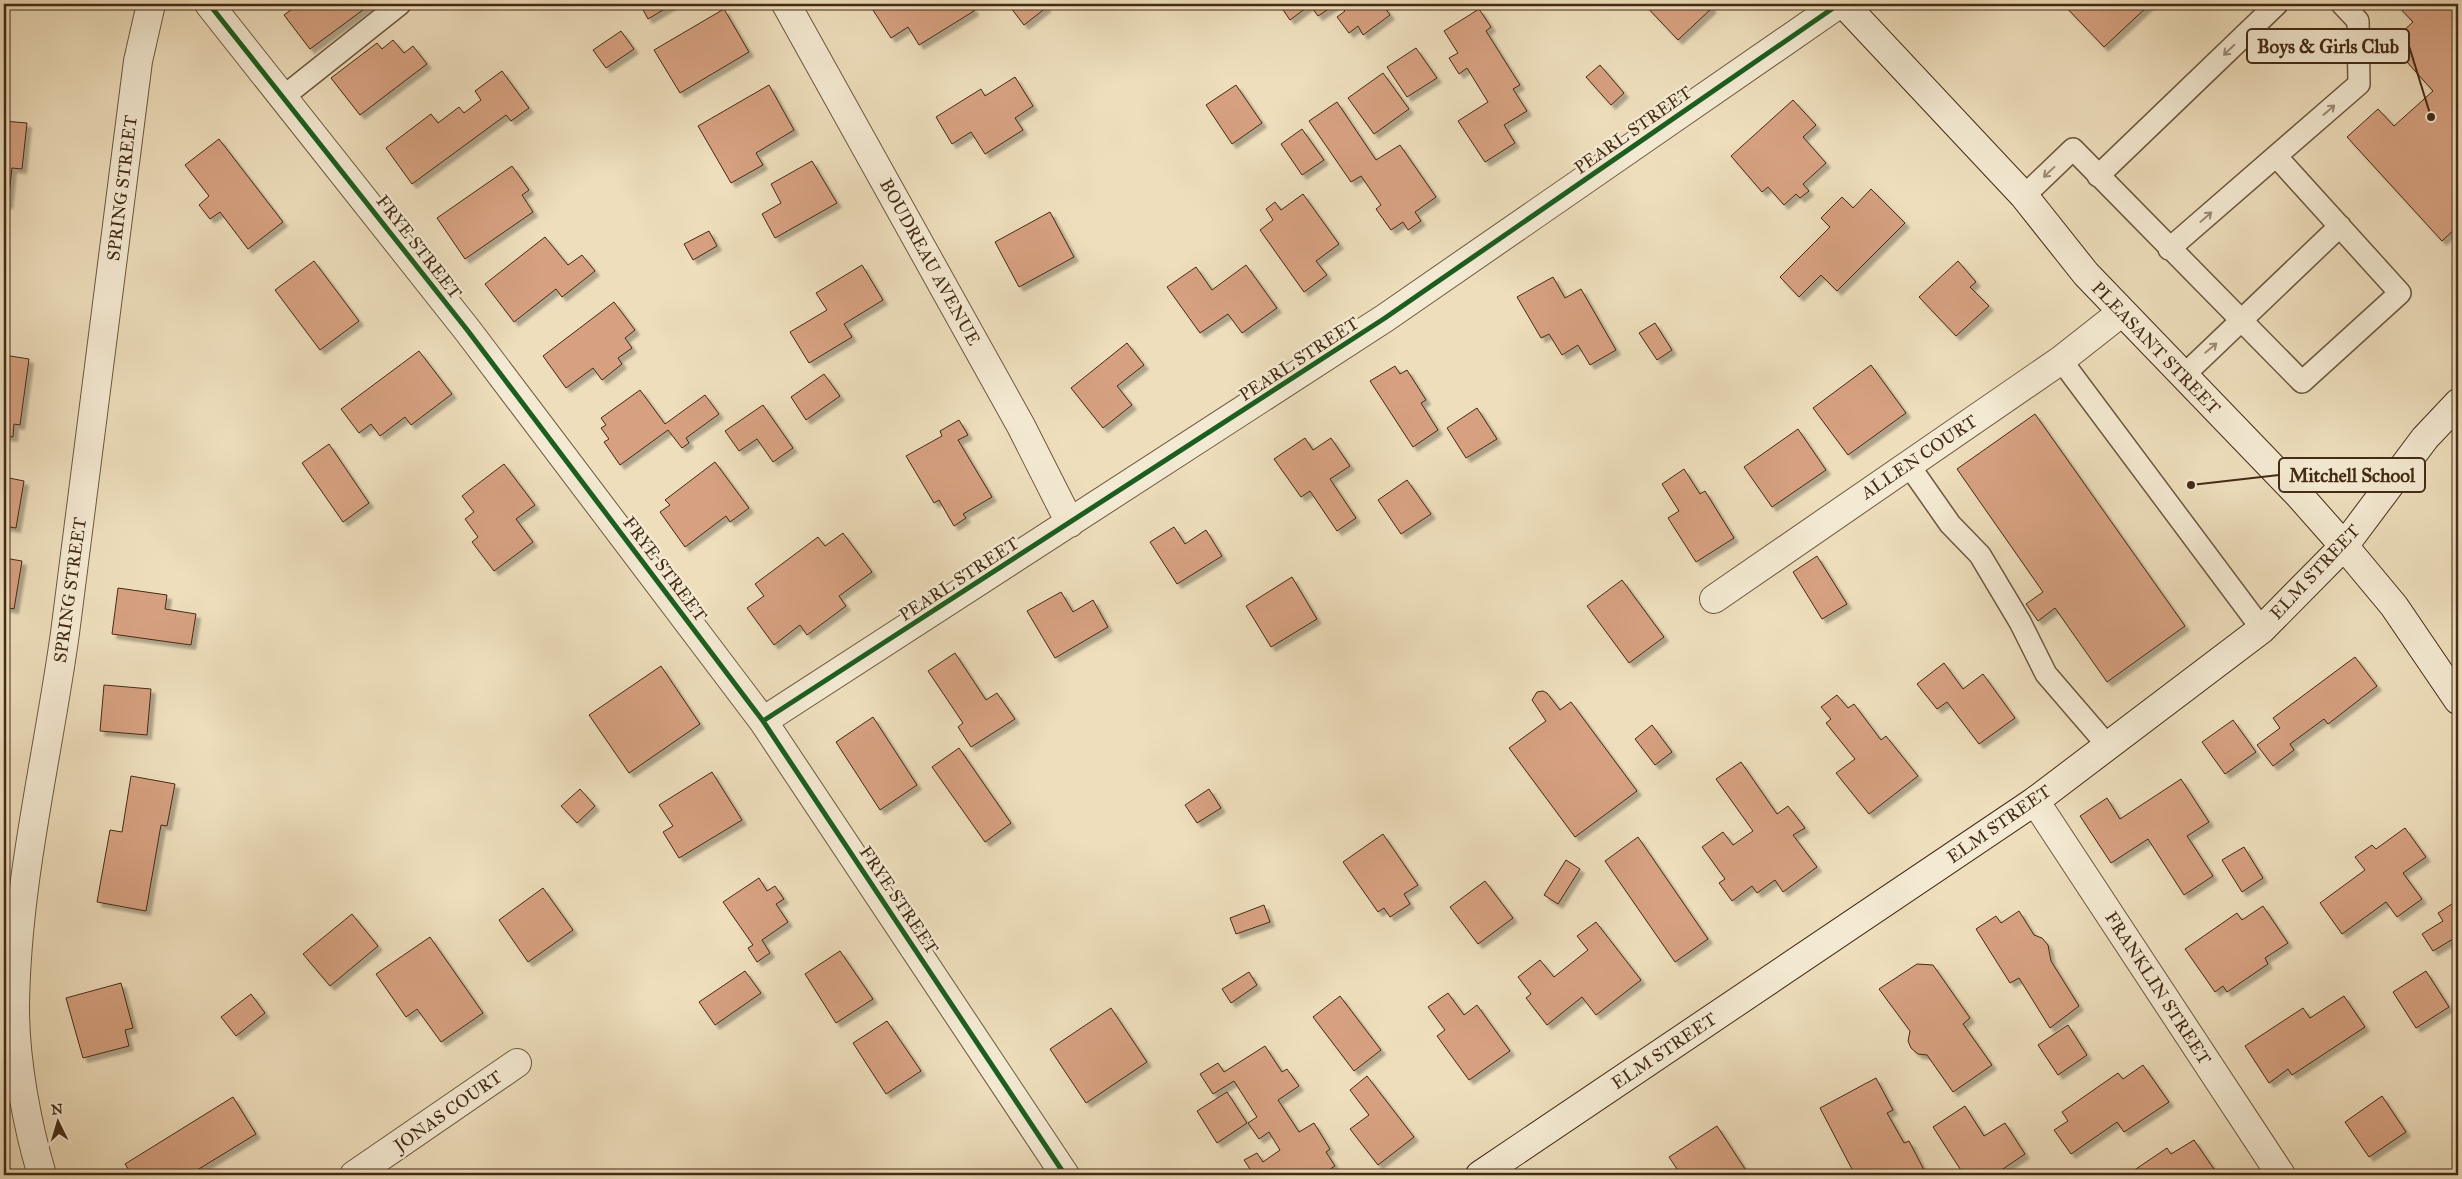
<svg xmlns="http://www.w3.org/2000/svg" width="2462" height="1179" font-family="'IM FELL Great Primer',serif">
<defs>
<filter id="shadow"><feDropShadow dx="4.5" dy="4.5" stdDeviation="1" flood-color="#0004"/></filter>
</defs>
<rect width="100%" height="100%" fill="#eedebc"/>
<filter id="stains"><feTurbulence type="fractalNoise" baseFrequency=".004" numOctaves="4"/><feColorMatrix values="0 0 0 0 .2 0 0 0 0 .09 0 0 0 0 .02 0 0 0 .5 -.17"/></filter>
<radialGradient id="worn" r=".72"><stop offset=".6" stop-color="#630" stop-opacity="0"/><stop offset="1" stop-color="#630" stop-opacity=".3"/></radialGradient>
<path fill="#d7a181" stroke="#442b15" filter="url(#shadow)" d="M299 4H371L310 49 284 15Z
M640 4H673L648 19Z
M876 4H970L974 11 919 45 908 27 891 38 871 7Z
M1008 4H1044L1047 7 1024 25Z
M1279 4H1336L1318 16 1310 5 1290 20Z
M1340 4H1382L1390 15 1363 35 1358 26 1349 33 1337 17 1345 11Z
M1644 4H1708L1712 8 1678 40Z
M2063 4H2150L2104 47Z
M2396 4H2458V226L2442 241 2347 137 2378 109 2394 126 2433 91 2390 43 2413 22Z
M724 9 749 52 680 93 654 50Z
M1479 9 1491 27 1486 31 1520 85 1513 89 1527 111 1504 125 1515 143 1485 162 1458 121 1488 102 1467 68 1459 74 1449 58 1458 53 1444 31Z
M621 31 634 49 606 68 593 50Z
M393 40 404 53 413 46 427 64 360 115 331 78 377 43 382 49Z
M1416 48 1437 78 1407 97 1387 67Z
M1600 65 1624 93 1611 105 1586 77Z
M502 71 529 108 511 121 506 115 412 184 386 148 431 114 438 123 459 107 464 113 481 100 475 91Z
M1383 73 1409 109 1374 134 1348 98Z
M1015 77 1033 106 1015 118 1023 130 985 154 971 132 952 144 936 117 981 89 985 96Z
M769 85 794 130 756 153 763 165 731 183 698 126Z
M1236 85 1262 123 1232 144 1206 105Z
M1793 100 1816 125 1803 137 1826 163 1803 184 1809 191 1800 198 1796 194 1784 205 1768 187 1762 192 1731 156Z
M1337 102 1376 160 1400 145 1436 197 1415 212 1421 221 1408 230 1403 222 1391 230 1376 209 1381 205 1361 176 1351 182 1309 121Z
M4 121 27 123 22 169 12 168 8 204H4Z
M1302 129 1324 160 1302 175 1281 144Z
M219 139 283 222 248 249 220 212 210 219 199 205 209 196 185 165Z
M812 161 837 203 775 238 762 214 781 203 771 184Z
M512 166 529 190 522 195 533 212 465 259 437 218Z
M1871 189 1905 223 1837 291 1821 275 1799 297 1780 277 1830 227 1821 218 1842 197 1853 208Z
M1303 194 1339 244 1316 261 1327 275 1304 292 1260 230 1273 220 1266 209 1275 202 1281 210Z
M1050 212 1074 257 1019 287 995 242Z
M709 231 717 246 693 260 684 244Z
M545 237 568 265 582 255 595 271 562 297 556 289 514 322 485 284Z
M314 261 359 321 320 350 275 290Z
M1958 261 1976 282 1970 287 1989 306 1956 336 1919 297Z
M862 265 883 300 844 324 852 337 809 363 790 332 827 310 816 293Z
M1246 265 1277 308 1242 333 1228 314 1200 333 1167 287 1196 267 1212 290Z
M1553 277 1565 298 1581 289 1616 350 1590 365 1578 345 1562 355 1549 334 1541 338 1517 297Z
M614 302 635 330 625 338 632 348 618 358 622 364 602 380 593 368 566 388 543 356Z
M1655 323 1672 350 1657 360 1639 333Z
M1127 343 1144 365 1117 386 1132 405 1103 428 1071 388Z
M419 351 452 394 411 425 405 417 380 436 371 424 359 433 341 409Z
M4 355 29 359 20 425 14 424 13 437 4 436Z
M1871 365 1906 413 1848 455 1813 408Z
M1395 366 1400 374 1407 370 1426 400 1421 403 1438 430 1413 447 1370 381Z
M824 374 840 396 806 420 791 397Z
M640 390 665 424 705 395 719 414 686 438 689 443 682 448 668 430 620 465 604 442 609 439 601 428 606 425 601 418Z
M763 405 793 448 773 462 757 439 739 451 725 431Z
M1477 408 1497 439 1466 458 1447 428Z
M2035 414 2185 626 2107 682 2055 608 2038 621 2026 604 2043 592 1957 469Z
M959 420 968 435 958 440 992 497 963 514 966 518 954 526 939 500 934 503 906 456 942 436 940 431Z
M1798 429 1826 470 1772 507 1744 467Z
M1305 438 1313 450 1331 438 1350 466 1330 479 1356 518 1337 531 1310 491 1301 497 1274 459Z
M329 444 369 503 343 522 302 463Z
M715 462 749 508 730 522 726 516 685 547 660 512 670 505 665 500Z
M504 464 535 505 516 519 533 542 494 571 472 542 478 537 465 519 474 512 462 496Z
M1684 469 1700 494 1705 491 1734 538 1696 562 1668 518 1679 511 1662 484Z
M4 477 24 481 16 528 4 526Z
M1407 480 1431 514 1401 534 1378 500Z
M1174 527 1185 544 1206 530 1222 556 1177 584 1150 542Z
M843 533 872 572 839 596 846 606 807 635 800 625 774 645 747 608 764 596 755 584 818 537 825 546Z
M1817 556 1847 604 1822 619 1793 572Z
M4 558 22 561 14 609 4 607Z
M1292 577 1317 619 1271 647 1246 606Z
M1622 580 1664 637 1629 663 1587 606Z
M118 588 167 595 165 609 196 614 191 645 112 634Z
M1061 592 1073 612 1093 600 1108 627 1055 658 1027 611Z
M955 653 986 700 997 693 1015 719 971 747 958 727 963 723 928 671Z
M2355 657 2377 686 2328 724 2324 719 2290 744 2294 750 2273 766 2257 745 2280 728 2273 718Z
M1944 663 1963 689 1983 674 2015 718 1979 744 1947 702 1937 709 1917 684Z
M661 666 700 724 629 773 589 715Z
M104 685 151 689 147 735 100 731Z
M1543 691 1547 693 1560 710 1571 702 1637 791 1575 837 1509 748 1546 721 1532 700 1537 692Z
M1837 695 1848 708 1854 704 1881 740 1886 736 1918 776 1869 814 1836 773 1855 759 1826 723 1831 719 1821 707Z
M873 717 917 785 880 810 836 742Z
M2233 720 2256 752 2225 774 2202 742Z
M1652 725 1672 752 1655 765 1635 739Z
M959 748 1011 823 985 842 932 767Z
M1741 762 1777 814 1788 806 1805 828 1793 835 1817 867 1783 892 1775 880 1757 893 1752 886 1732 901 1719 883 1725 879 1702 847 1723 832 1733 845 1753 831 1716 779Z
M712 772 742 820 679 858 663 832 673 826 659 805Z
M131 776 175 784 167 826 161 825 146 911 97 902 110 830 122 832Z
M2181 779 2209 822 2187 836 2213 876 2184 895 2148 839 2111 863 2080 816 2107 798 2120 819Z
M580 789 595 806 577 823 561 806Z
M1209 789 1221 808 1197 823 1185 805Z
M2405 828 2426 857 2403 873 2422 899 2397 917 2386 902 2342 934 2320 903 2365 870 2355 857 2372 845 2376 849Z
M1383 834 1418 885 1404 894 1410 904 1390 917 1384 908 1378 912 1343 862Z
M1638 837 1708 939 1675 962 1605 861Z
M2244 847 2263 878 2242 892 2222 860Z
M1566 860 1580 869 1558 904 1544 895Z
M759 878 767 891 775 886 784 899 776 904 788 922 762 940 770 953 757 962 748 948 753 945 723 902Z
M1485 881 1513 918 1478 944 1450 907Z
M543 888 573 930 528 962 499 920Z
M2458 900V946L2453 939 2433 951 2422 934 2443 921 2438 913Z
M1264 905 1270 922 1236 934 1230 918Z
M2263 906 2288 943 2265 958 2268 964 2227 992 2223 986 2215 992 2185 949 2237 913 2242 920Z
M2019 911 2034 935 2042 938 2048 945 2051 961 2079 1006 2050 1028 2019 978 2010 983 1976 929 1996 916 2001 923Z
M352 914 378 946 330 986 303 954Z
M1596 922 1641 980 1596 1015 1582 997 1547 1025 1526 998 1531 994 1518 977 1540 960 1554 977 1588 950 1577 936Z
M430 937 483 1013 441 1042 417 1009 406 1017 376 974Z
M840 951 873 999 836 1023 805 974Z
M1917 964 1933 965 1970 1018 1963 1024 1992 1065 1953 1092 1927 1055 1918 1054 1911 1048 1908 1041 1910 1031 1879 989Z
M745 971 761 993 715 1025 699 1002Z
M2426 971 2449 1007 2416 1028 2393 992Z
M1249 972 1257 985 1231 1003 1222 989Z
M121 983 133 1028 125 1030 129 1046 83 1058 66 998Z
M1448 993 1464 1015 1477 1005 1510 1051 1469 1080 1437 1036 1445 1030 1428 1007Z
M251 994 265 1013 236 1036 221 1017Z
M1340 996 1381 1050 1354 1071 1313 1017Z
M2344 996 2365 1027 2292 1075 2288 1069 2269 1083 2245 1046 2303 1008 2310 1018Z
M1111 1008 1147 1062 1086 1103 1050 1049Z
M887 1021 921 1071 886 1094 853 1043Z
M2068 1025 2087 1055 2058 1075 2038 1045Z
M1265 1046 1282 1072 1287 1069 1299 1086 1278 1100 1299 1132 1314 1123 1330 1149 1326 1152 1335 1166 1321 1175H1254L1244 1160 1257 1153 1263 1162 1280 1150 1269 1132 1259 1139 1248 1123 1257 1117 1234 1081 1213 1094 1200 1074 1218 1063 1224 1072Z
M2143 1065 2169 1102 2124 1132 2117 1122 2071 1154 2054 1130 2068 1121 2062 1112 2118 1073 2123 1079Z
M1367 1076 1414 1137 1378 1165 1350 1129 1369 1115 1350 1090Z
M1876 1078 1893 1110 1887 1113 1904 1143 1909 1141 1925 1172 1919 1175H1855L1820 1108Z
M1227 1092 1247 1123 1217 1143 1197 1111Z
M2382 1096 2406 1132 2369 1157 2345 1122Z
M233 1097 256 1134 189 1175H132L125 1164Z
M1965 1106 1984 1136 2005 1123 2025 1154 1994 1175H1964L1933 1127Z
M1717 1126 1747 1172 1743 1175H1697L1695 1172 1690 1175H1681L1669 1157Z
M2194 1140 2218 1175H2127L2167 1148 2171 1154Z
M1186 1169 1190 1175H1176Z"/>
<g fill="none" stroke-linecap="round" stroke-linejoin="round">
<defs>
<path id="lane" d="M283 97 400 4
M2098 176 2277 4
M2024 196 2073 149 2302 382 2400 293 2276 156
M2169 249 2359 84 2358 21 2342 4
M2061 360 2262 629
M2183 376 2340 226
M1908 464 1950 524 1980 555 2020 622 2046 674 2108 746"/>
<path id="street" d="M209 4 468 331 763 721 1065 1175
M786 4 1021 426 1070 523
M1714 599 2061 360 2122 312
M763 721 1385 318 1839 4
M2035 801 2281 1175
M42 1175C27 1125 15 1061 15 1008 16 884 48 756 65 633 91 442 114 251 138 61L151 4
M354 1175 517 1063"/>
<path id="secondary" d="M1844 4 2024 196 2086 274 2298 494 2344 546 2394 606 2458 700
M1480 1175 2035 801 2262 629 2344 546 2425 438 2458 403"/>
</defs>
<use href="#lane" stroke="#6e583f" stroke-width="24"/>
<use href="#street" stroke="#6e583f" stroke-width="30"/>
<use href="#secondary" stroke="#442b15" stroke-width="30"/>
<use href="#lane" stroke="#f4ead3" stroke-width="21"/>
<use href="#street" stroke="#f4ead3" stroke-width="28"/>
<use href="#secondary" stroke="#f4ead3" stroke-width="28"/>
<defs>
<path id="cycleway" d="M209 4 468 331 763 721 1065 1175
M763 721 1385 318 1839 4"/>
</defs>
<use href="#cycleway" stroke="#f4ead3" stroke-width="8"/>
<use href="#cycleway" stroke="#1b5e20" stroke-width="5"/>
</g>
<defs><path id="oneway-shaft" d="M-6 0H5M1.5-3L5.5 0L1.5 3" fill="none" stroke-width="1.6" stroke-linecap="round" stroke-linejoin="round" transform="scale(1.25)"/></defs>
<g stroke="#9c8a74">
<use href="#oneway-shaft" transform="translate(2229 50) rotate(136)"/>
<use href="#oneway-shaft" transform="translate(2329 110) rotate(-41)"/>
<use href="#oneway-shaft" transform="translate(2049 172) rotate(137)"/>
<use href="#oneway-shaft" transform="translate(2206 217) rotate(-41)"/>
<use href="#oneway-shaft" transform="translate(2211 348) rotate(-40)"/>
</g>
<g text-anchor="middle" stroke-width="5" stroke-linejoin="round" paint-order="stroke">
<g font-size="18" fill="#442b15" stroke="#f4ead3">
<text transform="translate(1633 130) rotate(-35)" y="6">PEARL STREET</text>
<text transform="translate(122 188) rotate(-83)" y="6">SPRING STREET</text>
<text transform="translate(419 247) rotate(52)" y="6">FRYE STREET</text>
<text transform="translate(930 262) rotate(61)" y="6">BOUDREAU AVENUE</text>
<text transform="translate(2156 348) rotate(46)" y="6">PLEASANT STREET</text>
<text transform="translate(1299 359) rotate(-33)" y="6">PEARL STREET</text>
<text transform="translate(1919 457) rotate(-34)" y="6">ALLEN COURT</text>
<text transform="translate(665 569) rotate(53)" y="6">FRYE STREET</text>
<text transform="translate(2315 572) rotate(-47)" y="6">ELM STREET</text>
<text transform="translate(959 579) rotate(-33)" y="6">PEARL STREET</text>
<text transform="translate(70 590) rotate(-82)" y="6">SPRING STREET</text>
<text transform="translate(1999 824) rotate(-35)" y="6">ELM STREET</text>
<text transform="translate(899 900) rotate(56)" y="6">FRYE STREET</text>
<text transform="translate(2158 988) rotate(57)" y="6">FRANKLIN STREET</text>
<text transform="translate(1664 1051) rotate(-34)" y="6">ELM STREET</text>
<text transform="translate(448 1111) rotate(-35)" y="6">JONAS COURT</text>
</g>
</g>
<path fill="none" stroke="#442b15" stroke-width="2" d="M2431 117L2409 46M2191 485L2279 475"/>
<g fill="#442b15" stroke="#f4ead3" stroke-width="2">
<circle cx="2431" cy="117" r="5"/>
<circle cx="2191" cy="485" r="5"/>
</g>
<g fill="#f4ead3" stroke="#442b15" stroke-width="2">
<rect x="2247" y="29" width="162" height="34" rx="5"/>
<rect x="2279" y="458" width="146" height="34" rx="5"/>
</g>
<g font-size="19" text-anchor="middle" font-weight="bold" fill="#442b15">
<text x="2328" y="53">Boys &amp; Girls Club</text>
<text x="2352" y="482">Mitchell School</text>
</g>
<rect width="2462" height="1179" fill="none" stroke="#eedebc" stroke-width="20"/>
<rect x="5" y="5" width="2452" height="1169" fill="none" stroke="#442b15" stroke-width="2.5"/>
<rect x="10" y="10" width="2442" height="1159" fill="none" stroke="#442b15"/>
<g transform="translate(58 1122) rotate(355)" stroke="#f4ead3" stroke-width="4" paint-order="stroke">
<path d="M0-4L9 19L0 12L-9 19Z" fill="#442b15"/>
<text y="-8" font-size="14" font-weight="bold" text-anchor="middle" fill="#442b15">N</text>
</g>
<rect width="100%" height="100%" filter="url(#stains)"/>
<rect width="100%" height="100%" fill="url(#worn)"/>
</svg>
